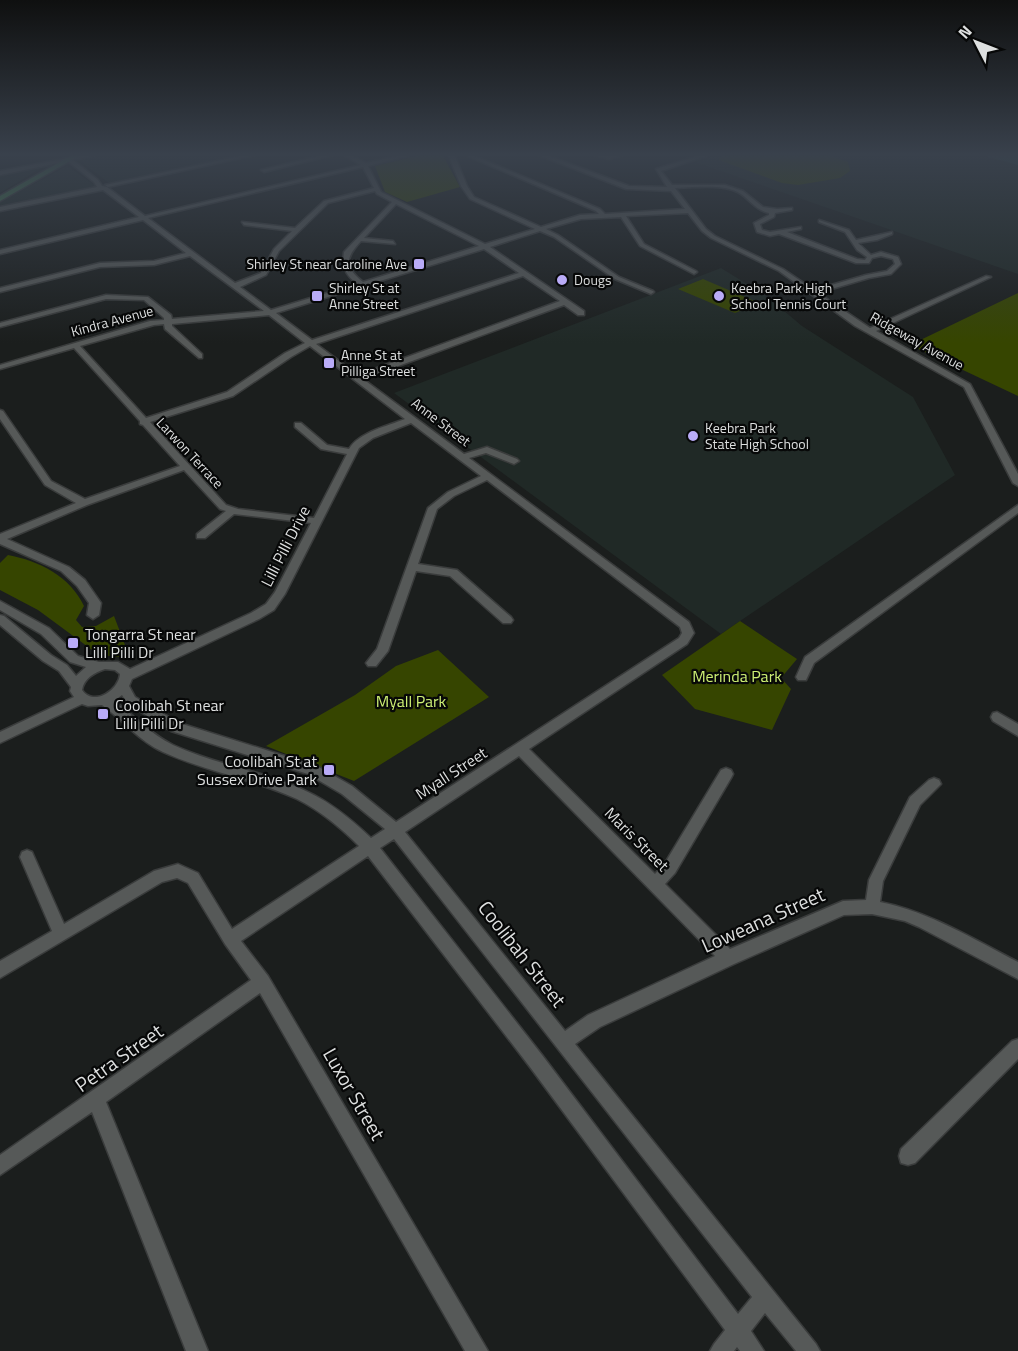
<svg xmlns="http://www.w3.org/2000/svg" width="1018" height="1351" font-family="'Titillium Web',sans-serif">
<rect width="100%" height="100%" fill="#1b1e1d"/>
<path fill="#202926" d="M110 154H244L109 183 79 160Z
M721 154H882L890 156 898 154H977L1018 165V274L695 162Z
M67 166 96 186 0 207V202Z
M39 167 41 168 0 193V175Z
M721 268 765 295 802 326 913 397 955 475 721 634 394 393Z"/>
<path fill="#364500" d="M425 154H442L460 187 407 202 385 192 375 166Z
M729 154H825L848 162 850 171 840 178 798 185 782 183 719 160 720 157Z
M703 279 759 303 735 313 678 289Z
M1018 293V396L910 345Z
M8 555C39 561 70 576 84 606L76 620 82 627 96 626 114 616 130 658 99 655 38 610 0 590V563Z
M740 621 797 659 781 678 791 689 772 730 695 709 662 675Z
M438 650 489 697 354 781 266 746 355 695 396 666Z"/>
<g fill="none" stroke-linecap="round" stroke-linejoin="round">
<defs>
<path id="minor" d="M90 154H101L73 160 98 180 102 186 107 187 145 216 361 165 342 154H349L366 163 406 154H415L368 166 381 192 485 244 535 229 470 199 461 186 448 154H454L467 186 474 197 541 227 580 215 599 214 596 211 463 154H470L600 209 605 214 685 209 671 191 626 189 536 154H544L629 186 667 187 656 169 704 154H712L661 171 672 185H725L743 191 763 207 777 209 792 208V210L775 213 774 217 760 224 762 230 770 232 801 227V229L787 232 857 259 865 260 867 257 857 250 845 232 819 222V220L849 230 856 240 892 232V234L877 240 858 243 871 255 881 252 898 257 901 264 891 274 869 278 818 293 870 328 986 276 991 277 876 331 970 384 1018 474V486L1013 483 964 387 855 326 779 271 711 238 702 231 688 213 626 216 644 244 696 271 697 272 694 274 640 246 621 217 581 219 546 229 558 235 619 277 653 291 654 292 651 294 615 279 554 237 540 231 490 247 584 311V315H578L564 305 363 379 464 454 487 447 517 459 519 461 514 464 486 453 469 458 689 622 694 633 687 644 529 749 655 874 665 863 721 770 726 768 731 770 733 774 731 778 675 873 665 884 730 949 843 901 866 900 869 880 910 797 929 780 934 778 939 780 941 784 920 805 883 881 880 902C930 912 973 939 1018 962V979L919 927 905 921 872 914 844 915 734 964 600 1027 575 1044C655 1144 736 1244 816 1344L820 1351H796L765 1313 751 1331 764 1351H740L737 1347 734 1351H710L714 1344 725 1330 530 1067 368 856 241 941 268 976 488 1351H465L260 993 106 1102 208 1351H186L92 1112 0 1175V1155L251 980 225 944 188 883 177 878 162 882 0 978V961L52 931 20 857 22 852 27 850 32 852 64 924 154 871 178 864 198 873 232 929 359 846C341 828 321 811 297 799 254 779 207 772 163 752 139 741 123 720 102 705L88 706 82 704 0 743V732L74 697 70 691 71 687 59 671 43 661 0 625V615L4 616 51 655 67 665 76 676 86 667 70 662 41 634 0 610V601L49 628 78 656 99 662H118L130 669 251 613 266 604 275 592 311 523 234 514 205 538H197V534L226 511 220 509 184 470 87 505 7 539 69 567 85 580 101 603 99 615 93 619 87 615 89 603 77 586 61 571 0 544V534L76 503 45 485 0 419V410L3 411 51 481 85 499 180 466 143 425 140 424V421L74 348 0 369V365L150 321 164 320V318L144 300 106 299 0 327V323L106 295 148 297 171 315 172 319 264 311 190 256 154 265 100 267 0 292V288L100 263 154 261 186 253 143 220 0 254V250L139 217 103 190 0 211V207L97 187 94 182 68 161 0 175V171ZM363 167 374 188 324 201 295 228 242 222 244 225 292 231 274 249 261 273 235 283 148 218ZM693 187C709 187 727 185 741 194 751 201 756 210 769 213V215L754 223 757 232 770 236 779 234 856 263H869L872 258 881 256 893 259 895 264 887 271 866 275 814 290 783 269 715 236 706 229 675 188ZM375 191 377 194 392 202 344 252C342 268 345 274 357 284L271 310 240 287 266 275 279 251 328 203ZM396 204 479 246 363 282C344 267 345 258 361 241L395 244 393 241 364 238ZM484 249 519 273 312 340 276 313ZM523 276 560 301 358 375 316 344ZM269 315 305 343 285 353 227 392 146 418 80 346 154 325 164 324 165 329 199 358H202V354L172 326V324ZM310 346 405 419C388 426 359 432 349 449L327 445 301 423H295V427L321 449 347 454 314 518 238 509 226 505 150 422 233 396 291 357ZM411 423 481 476 448 492 428 508 377 649 366 663 368 666H376L388 651 416 571 450 576 503 623H511L513 620 511 617 457 570 418 564 437 509 454 496 487 480 680 627 682 633 679 638 396 822 352 786 317 766 179 723 135 697 129 686 132 679 259 619 274 610 285 594 359 448 373 438ZM105 669 115 670 120 674C119 690 94 707 82 690 84 678 94 673 105 669ZM122 695 127 703 171 731 308 774 342 794 385 829 371 838C352 820 332 803 308 792 265 771 216 765 173 745 150 734 134 715 114 701ZM519 756 715 956 588 1015 565 1031 405 832ZM394 839 752 1297 738 1314 542 1055 380 848Z
M249 154H259L108 187 105 185Z
M327 154H337L264 172 261 170Z
M591 154H627L609 159Z
M1018 505V513L814 663 806 680H798L796 677 805 657Z
M997 712 1018 724V736L993 721 991 717 993 713Z
M1018 1039V1059L915 1163 908 1165 901 1163 899 1156 901 1149 1012 1041Z"/>
<path id="major" d="M74 154H82L0 201V196Z"/>
</defs>
<use href="#minor" stroke="#3a3c3c" stroke-width="3"/>
<use href="#major" stroke="#3a3c3c" stroke-width="3"/>
<use href="#minor" fill="#565958" fill-rule="evenodd"/>
<use href="#major" fill="#437f4e" fill-rule="evenodd"/>
</g>
<path fill="#275252" d="M977 154H1018V165Z"/>
<linearGradient id="sky" x2="0" y2="1"><stop stop-color="#0f1010"/><stop offset="0.45" stop-color="#39414c"/><stop offset="1" stop-color="#39414c" stop-opacity="0"/></linearGradient>
<rect width="1018" height="343" fill="url(#sky)"/>
<g fill="#b9abf7" stroke="#070808" stroke-width="2">
<rect x="413" y="258" width="12" height="12" rx="3"/>
<circle cx="562" cy="280" r="6"/>
<rect x="311" y="290" width="12" height="12" rx="3"/>
<circle cx="719" cy="296" r="6"/>
<rect x="323" y="357" width="12" height="12" rx="3"/>
<circle cx="693" cy="436" r="6"/>
<rect x="67" y="637" width="12" height="12" rx="3"/>
<rect x="97" y="708" width="12" height="12" rx="3"/>
<rect x="323" y="764" width="12" height="12" rx="3"/>
</g>
<g text-anchor="middle" stroke-width="4.5" stroke-linejoin="round" paint-order="stroke">
<g font-size="14" fill="#dddfdf" stroke="#070808" text-anchor="start">
<text x="407" y="269" text-anchor="end">Shirley St near Caroline Ave</text>
<text x="574" y="285">Dougs</text>
<text x="329" y="293">Shirley St at<tspan x="329" dy="16">Anne Street</tspan></text>
<text x="731" y="293">Keebra Park High<tspan x="731" dy="16">School Tennis Court</tspan></text>
<text x="341" y="360">Anne St at<tspan x="341" dy="16">Pilliga Street</tspan></text>
<text x="705" y="433">Keebra Park<tspan x="705" dy="16">State High School</tspan></text>
</g>
<g font-size="14" fill="#dddfdf" stroke="#070808">
<text transform="translate(112 321) rotate(-15)" y="5">Kindra Avenue</text>
<text transform="translate(917 341) rotate(29)" y="5">Ridgeway Avenue</text>
<text transform="translate(441 422) rotate(37)" y="5">Anne Street</text>
<text transform="translate(190 453) rotate(47)" y="5">Larwon Terrace</text>
</g>
<g font-size="16" fill="#dddfdf" stroke="#070808">
<text transform="translate(285 546) rotate(-63)" y="6">Lilli Pilli Drive</text>
<text transform="translate(451 773) rotate(-33)" y="6">Myall Street</text>
<text transform="translate(637 839) rotate(45)" y="6">Maris Street</text>
</g>
<g font-size="16" fill="#dddfdf" stroke="#070808" text-anchor="start">
<text x="85" y="640">Tongarra St near<tspan x="85" dy="18">Lilli Pilli Dr</tspan></text>
<text x="115" y="711">Coolibah St near<tspan x="115" dy="18">Lilli Pilli Dr</tspan></text>
<text x="317" y="767" text-anchor="end">Coolibah St at<tspan x="317" dy="18">Sussex Drive Park</tspan></text>
</g>
<g font-size="16" fill="#cdef74" stroke="#070808">
<text x="737" y="682">Merinda Park</text>
<text x="411" y="707">Myall Park</text>
</g>
<g font-size="20" fill="#dddfdf" stroke="#070808">
<text transform="translate(763 920) rotate(-24)" y="7">Loweana Street</text>
<text transform="translate(522 954) rotate(52)" y="7">Coolibah Street</text>
<text transform="translate(119 1058) rotate(-35)" y="7">Petra Street</text>
<text transform="translate(354 1094) rotate(60)" y="7">Luxor Street</text>
</g>
</g>
<g transform="translate(976 42) rotate(312)" stroke="#070808" stroke-width="4.5" paint-order="stroke">
<path d="M0-4.5L10 22L0 15L-10 22Z" fill="#dddfdf"/>
<text y="-9" font-size="16" font-weight="bold" text-anchor="middle" fill="#dddfdf">N</text>
</g>
</svg>
